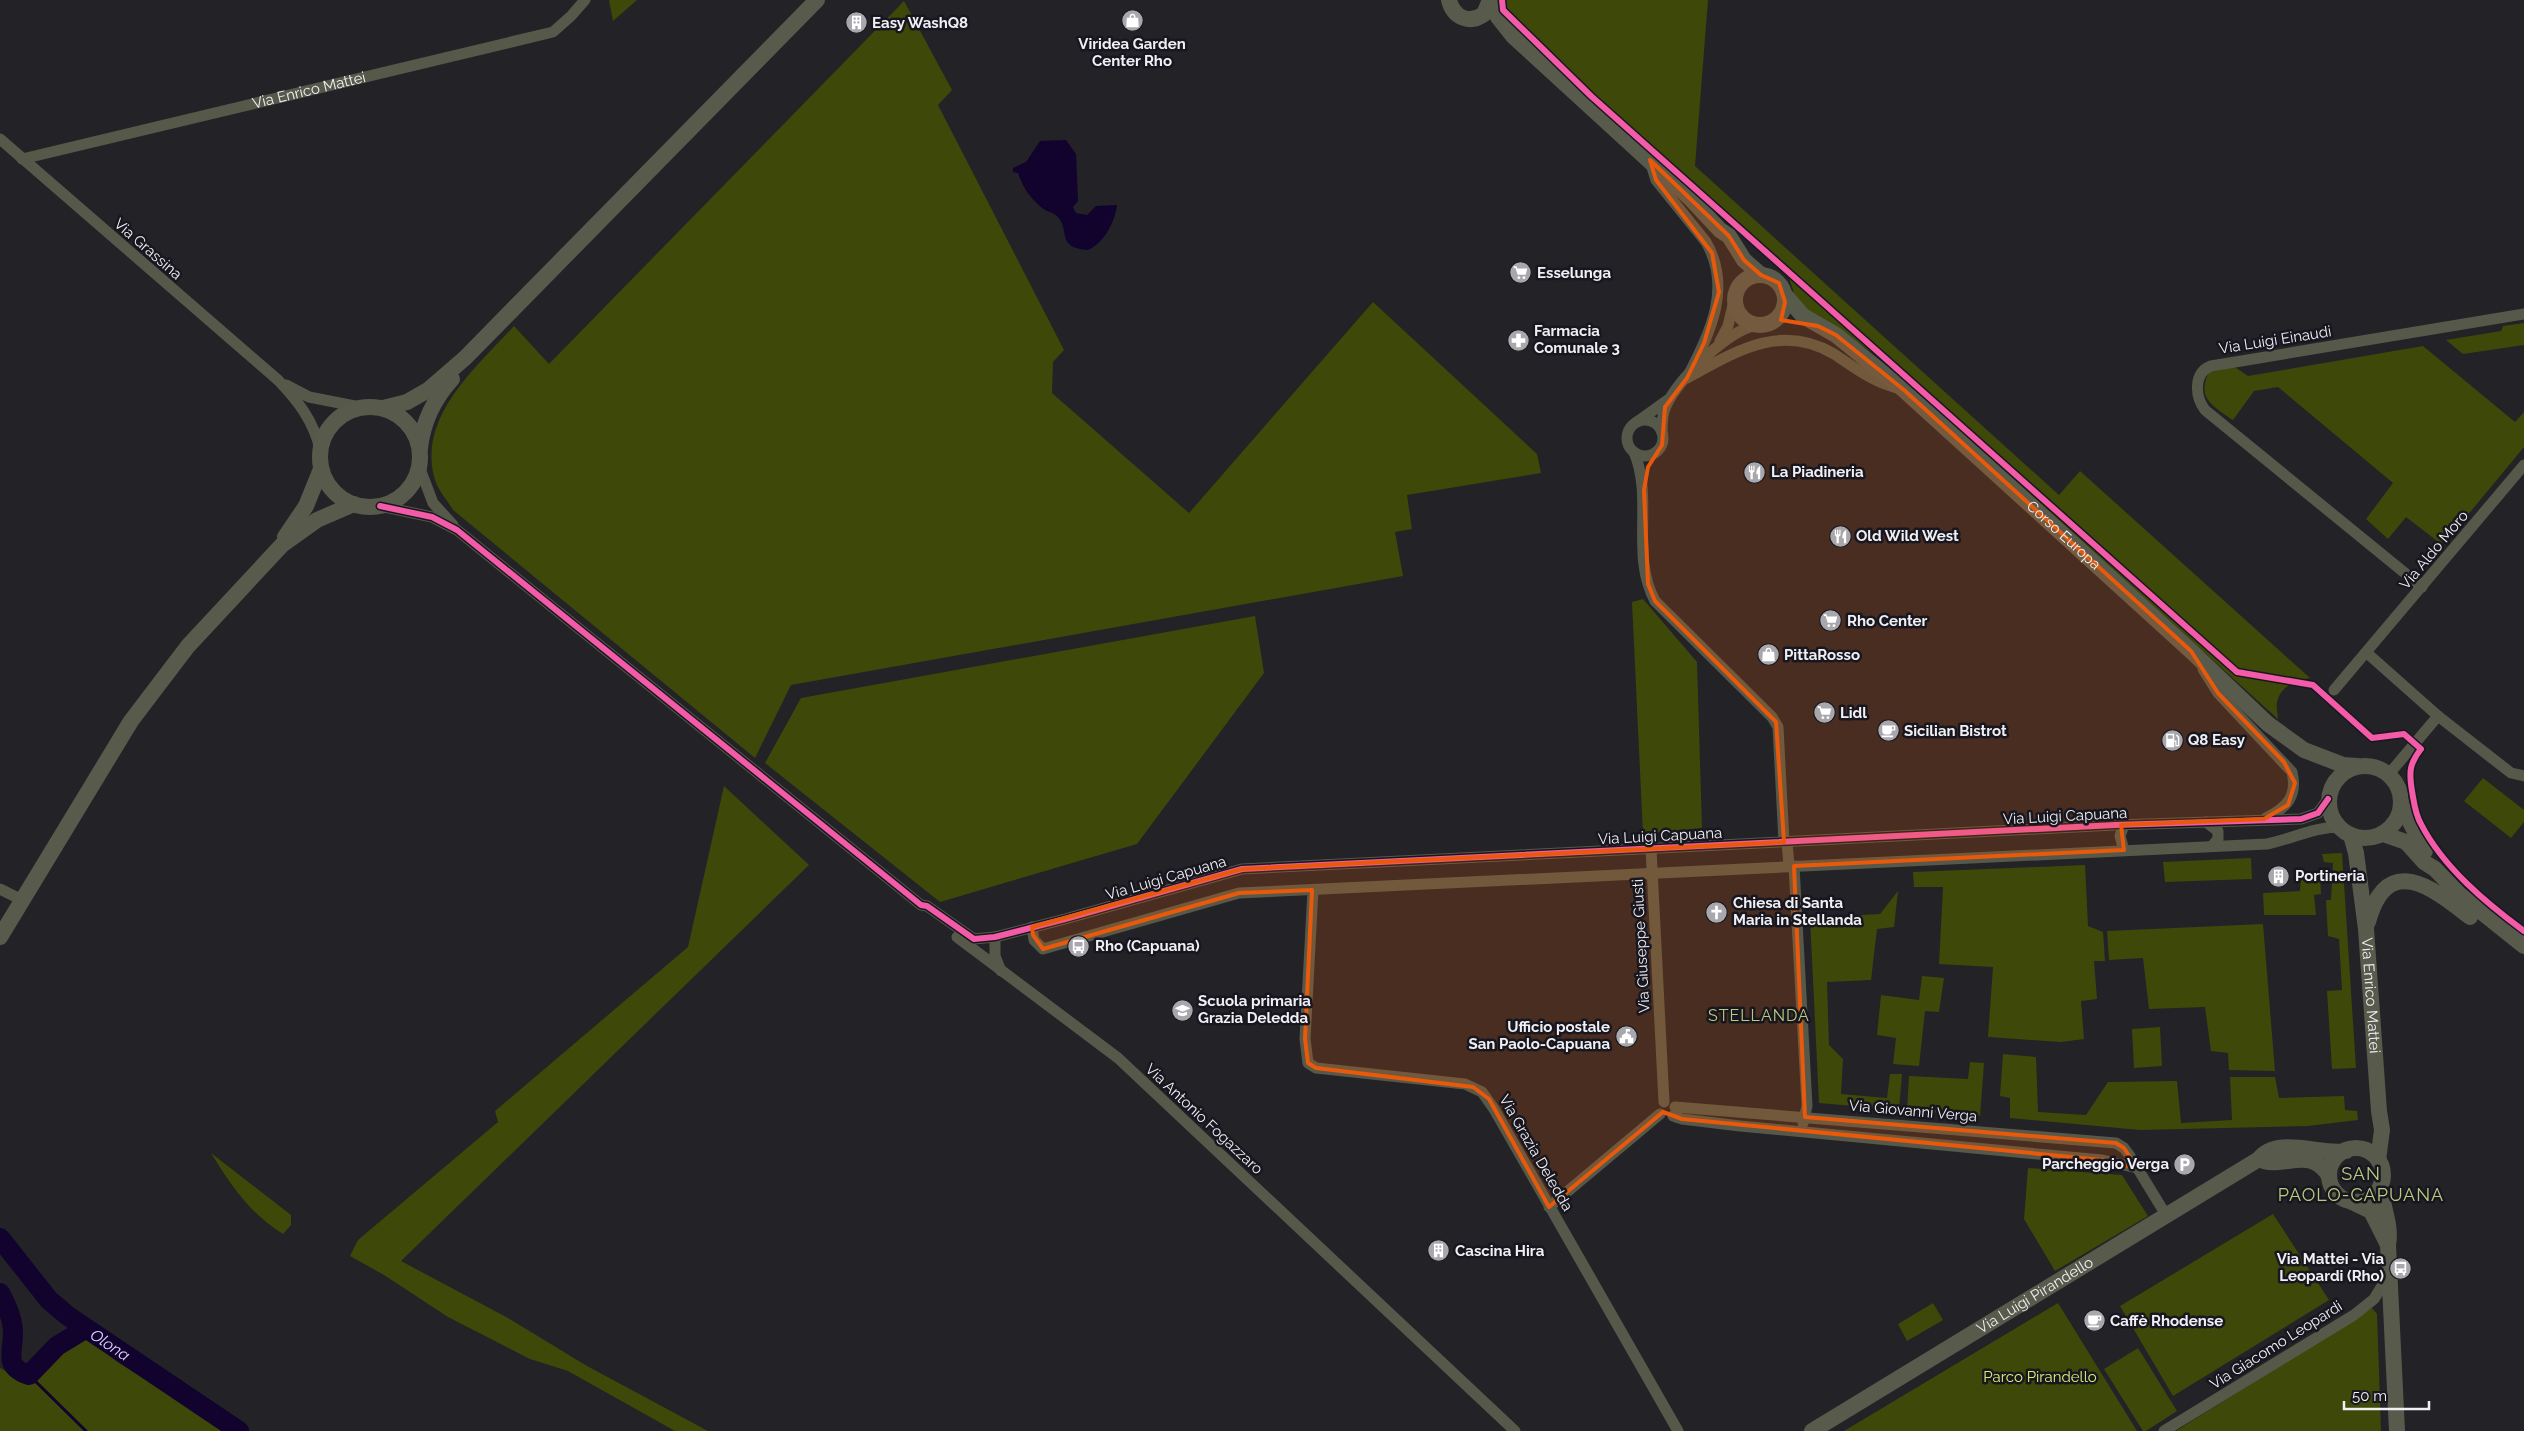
<svg xmlns="http://www.w3.org/2000/svg" width="2524" height="1431" font-family="Raleway,sans-serif">
<rect width="100%" height="100%" fill="#232227"/>
<path fill="#3e4808" d="M609 0H637L613 21Z
M1505 0H1708L1695 166 2059 495 2080 471 2310 678C2296 680 2280 686 2277 703 2276 708 2278 714 2278 719L1874 354 1827 321 1807 311 1795 296 1789 278 1712 209 1591 96 1509 12 1506 6Z
M904 1 952 90 938 105 1064 350 1053 362 1052 393 1189 513 1373 302 1537 454 1541 473 1407 495 1412 529 1395 532 1403 576 791 685 755 758 453 510C448 501 438 490 435 480 416 417 477 367 514 326L549 364Z
M2524 323V345L2463 354 2446 340 2501 331 2503 326Z
M2423 346 2515 422 2524 412V447L2452 534 2441 544 2406 517 2388 539 2366 519 2393 483 2278 387 2254 391 2233 420C2213 406 2196 398 2209 372L2235 367 2248 376Z
M1643 599 1697 662 1702 828 1643 834 1632 602Z
M1255 616 1264 673 1137 844 940 902 765 763 801 698Z
M2483 778 2524 810V822L2511 838 2464 801Z
M724 786 809 865 401 1261 508 1318 587 1366 708 1431H675L568 1371 530 1359 448 1317 384 1275 350 1256 358 1240 498 1122 495 1111 688 947Z
M2342 853 2356 1068 2332 1069 2327 991 2342 990 2339 939 2328 936 2326 900H2331L2333 863 2324 862 2322 854Z
M2251 858 2252 879 2165 882 2163 862Z
M2085 865 2088 926 2103 932 2105 961H2094L2097 999 2081 1001 2084 1039 2061 1042 1988 1037 1993 967 1939 964 1943 887H1914L1913 872Z
M2301 876H2320L2321 894 2314 895 2316 915H2264L2263 893 2300 891Z
M1898 891 1894 927 1877 929 1871 980 1827 982 1829 1045 1843 1059 1841 1094 1887 1098 1890 1074H1902L1899 1110 1819 1103 1810 918 1880 914Z
M2263 924 2275 1071 2229 1070 2228 1053 2211 1051 2205 1007 2149 1009 2143 958 2109 960 2107 931Z
M1922 976 1944 978 1939 1012 1925 1011 1919 1066 1893 1064 1896 1038 1877 1035 1881 995 1919 1000Z
M2160 1027 2162 1066 2134 1068 2132 1029Z
M2003 1054 2036 1057 2038 1112 2086 1115 2108 1082 2177 1081 2181 1123 2232 1120 2230 1077H2275L2279 1098 2344 1096 2345 1110 2357 1111 2358 1120 2308 1126 2140 1130 2010 1118V1098L2000 1096Z
M1970 1062 1984 1063 1980 1116 1907 1110 1909 1076 1968 1079Z
M211 1153 291 1215V1225L283 1234C251 1215 230 1184 211 1153Z
M2028 1168 2122 1175 2148 1216 2055 1271 2024 1219Z
M2273 1214 2329 1300 2173 1396 2120 1306Z
M1933 1303 1943 1320 1907 1341 1898 1324Z
M2058 1303 2137 1431H1844Z
M2372 1308 2377 1314 2381 1431H2176Z
M85 1334 116 1361 226 1431H0V1368L24 1381 37 1375 55 1354Z
M2138 1348 2177 1411 2146 1431H2143L2104 1369Z"/>
<path fill="#11032d" d="M1066 140 1076 154 1078 201 1073 207 1076 213 1087 215 1096 206 1117 205C1115 222 1104 243 1088 250 1056 248 1070 231 1058 217 1054 213 1049 212 1045 210 1031 200 1023 188 1018 173L1013 172V168L1026 162 1040 141Z"/>
<g fill="none" stroke-linecap="round" stroke-linejoin="round">
<path stroke="#11032d" stroke-width="3" d="M29 1375 86 1431"/>
<g stroke="#11032d" stroke-width="20">
<path id="s1" d="M0 1238 49 1300 68 1316 239 1431"/>
<path d="M0 1293C6 1305 12 1316 13 1330 14 1352 2 1366 29 1375L57 1346 85 1329"/>
</g>
<g stroke="#565949" stroke-width="11">
<path d="M0 139 278 380C298 401 313 420 320 449"/>
<path id="s2" d="M22 159 553 32 571 16 585 0"/>
<path d="M1651 164 1656 180 1706 242C1733 289 1709 334 1687 378"/>
<path d="M1720 341 1728 326 1734 301"/>
<path d="M1687 378C1735 352 1781 322 1834 354 1854 367 1874 383 1898 388"/>
<path d="M286 385 309 397 360 407"/>
<circle cx="1645" cy="438" r="18"/>
<path d="M1637 422 1669 399"/>
<path d="M1662 433C1662 424 1662 414 1666 406 1678 379 1728 330 1757 325"/>
<path d="M1634 452C1654 499 1630 555 1655 601L1772 717 1778 727 1784 842"/>
<path d="M419 466 433 503 453 525"/>
<path d="M380 506 432 517 457 530 921 905 927 906 974 939 995 937 1065 919 1242 869 2115 825 2301 819 2318 813 2328 799"/>
<path d="M2422 587 2205 410C2195 397 2193 373 2211 366L2524 314"/>
<path d="M2367 653 2438 716 2511 773 2524 776"/>
<path d="M2203 669 2218 693 2292 772C2298 797 2286 808 2266 818"/>
<path d="M2334 690 2524 465"/>
<path d="M2389 774 2438 716"/>
<path d="M2206 822 2218 831V839L2212 846"/>
<path d="M1787 842 1789 866"/>
<path d="M1651 849 1664 1102"/>
<path d="M2124 850 2120 836 2124 825"/>
<path d="M1794 866 1807 1106 1803 1123"/>
<path d="M0 889 22 900"/>
<path d="M1313 890 1305 1039 1308 1063 1316 1068 1465 1084 1482 1092 1494 1109 1678 1431"/>
<path d="M1032 927 1034 940 1043 949 1239 893 2267 844C2292 839 2314 827 2339 827"/>
<path d="M957 937 1118 1058 1515 1431"/>
<path d="M995 937V956L1001 971"/>
<path d="M1675 1107 2116 1143 2124 1148 2130 1156 2166 1215"/>
<path d="M1673 1116 1682 1119 1740 1126 2102 1160 2137 1168"/>
<path d="M1549 1207 1660 1114"/>
<path d="M2164 1431 2354 1315 2374 1299 2390 1273"/>
</g>
<g stroke="#585b4b" stroke-width="16">
<path d="M1449 0C1453 17 1469 25 1484 14L1490 0"/>
<path d="M1490 0 1498 17 1513 36 1690 198 1720 230 1729 236 1744 260 1761 275"/>
<circle cx="1760" cy="300" r="25"/>
<path id="s3" d="M1785 295 1803 316 1836 335 1904 390 2191 651 2268 724 2304 750 2343 765 2357 766"/>
<circle cx="370" cy="457" r="50"/>
<path d="M383 408 407 402 428 390 465 358 817 0"/>
<path d="M420 448C423 421 434 399 452 379"/>
<path d="M285 537 306 506 321 469"/>
<circle cx="2365" cy="802" r="36"/>
<path d="M2402 806 2425 851"/>
<path d="M2383 834 2406 842 2424 862 2435 869 2459 894 2524 946"/>
<path id="s4" d="M2351 835 2356 853 2366 929 2379 1111 2382 1130 2378 1160"/>
<path d="M2368 922C2387 852 2432 887 2470 917"/>
<path d="M0 937 131 721 188 646 282 545 317 520 354 504"/>
<circle cx="2356" cy="1175" r="27"/>
<path d="M2259 1159C2281 1171 2310 1144 2329 1176"/>
<path d="M2381 1185C2381 1206 2392 1223 2388 1245L2397 1431"/>
<path d="M2352 1202 2371 1211 2387 1243"/>
<path id="s5" d="M1812 1431 2259 1159C2277 1135 2322 1156 2346 1151"/>
</g>
<defs>
<path id="cycleway" d="M1502 0 1503 10 1591 96 2237 672 2313 685 2372 738 2404 734 2421 749C2409 764 2409 773 2412 791 2414 802 2415 814 2421 824 2443 867 2486 903 2524 931
M380 506 432 517 457 530 921 905 927 906 974 939 995 937 1065 919 1242 869 2115 825 2301 819 2318 813 2328 799"/>
</defs>
<use href="#cycleway" stroke="#18171f" stroke-width="9"/>
<use href="#cycleway" stroke="#f35aa7" stroke-width="6"/>
</g>
<path fill="#e8590c" fill-opacity="0.2" stroke="#e8590c" stroke-width="4" stroke-linejoin="round" d="M1650 160 1729 236 1744 260 1761 275 1779 283 1785 302 1781 320 1818 326 1836 335 1904 390 2191 651 2218 693 2284 762 2295 783 2288 805 2264 819 2121 825 2124 850 1794 866 1805 1117 2116 1143 2124 1148 2137 1168 2102 1160 1682 1119 1663 1112 1549 1207 1489 1099 1473 1087 1316 1068 1308 1063 1305 1039 1312 890 1239 893 1043 949 1033 935 1032 927 1242 869 1784 842 1776 722 1655 601 1648 584 1644 490 1648 467 1662 445 1665 407 1687 378 1704 343 1719 292 1712 253 1656 180Z"/>
<defs>
<symbol id="shop-disc" viewBox="-11 -11 22 22"><circle r="9.5" fill="#a8a7ac" stroke="#18171f"/><path d="M-5-2.5h2.3a2.7 3.5 0 0 1 5.4 0H5L5.5 6h-11ZM-1.5-2.5h3a1.5 2.3 0 0 0-3 0Z" fill="#fff"/></symbol>
<symbol id="building-disc" viewBox="-11 -11 22 22"><circle r="9.5" fill="#a8a7ac" stroke="#18171f"/><path d="M-4-6H4V6H1V3H-1V6H-4ZM-2.5-4.3h1.7v1.8h-1.7ZM.8-4.3h1.7v1.8H.8ZM-2.5-1h1.7V.8h-1.7ZM.8-1h1.7V.8H.8Z" fill="#fff"/></symbol>
<symbol id="supermarket-disc" viewBox="-11 -11 22 22"><circle r="9.5" fill="#a8a7ac" stroke="#18171f"/><path d="M-6-5.5h2.5l.6 2H6L4.5 2H-2.5L-4.4-4H-6ZM-1.5 3.2a1.3 1.3 0 1 0 .1 0ZM3 3.2a1.3 1.3 0 1 0 .1 0Z" fill="#fff"/></symbol>
<symbol id="pharmacy-disc" viewBox="-11 -11 22 22"><circle r="9.5" fill="#a8a7ac" stroke="#18171f"/><path d="M-2-6h4v4h4v4h-4v4h-4v-4h-4v-4h4Z" fill="#fff"/></symbol>
<symbol id="restaurant-disc" viewBox="-11 -11 22 22"><circle r="9.5" fill="#a8a7ac" stroke="#18171f"/><path d="M-5-6h1v4h1v-4h1v4h1v-4h1v5L-1.5 .5V6h-2V.5L-5-1ZM5-6V6H3V1.5H1.5Q1.5-4 5-6Z" fill="#fff"/></symbol>
<symbol id="cafe-disc" viewBox="-11 -11 22 22"><circle r="9.5" fill="#a8a7ac" stroke="#18171f"/><path d="M-5.5-4.5H6V0H3Q3 3.5 0 3.5H-2.5Q-5.5 3.5-5.5 0ZM3-3.2v2h1.7v-2ZM-6 4.5H4V6H-6Z" fill="#fff"/></symbol>
<symbol id="fuel-disc" viewBox="-11 -11 22 22"><circle r="9.5" fill="#a8a7ac" stroke="#18171f"/><path d="M-5.5-6h7V0h2V4h1.3V-2.5L3-4.5l.8-.8L6-3V5H2.5V1h-1V6h-7ZM-4.2-4.7v3.2H.2V-4.7Z" fill="#fff"/></symbol>
<symbol id="church-disc" viewBox="-11 -11 22 22"><circle r="9.5" fill="#a8a7ac" stroke="#18171f"/><path d="M-1.2-6h2.4v3.5h3.3v2.4h-3.3V6h-2.4V-.1h-3.3v-2.4h3.3Z" fill="#fff"/></symbol>
<symbol id="bus-disc" viewBox="-11 -11 22 22"><circle r="9.5" fill="#a8a7ac" stroke="#18171f"/><path d="M-5-6H5V4H4V6H2V4H-2V6H-4V4H-5ZM-3.5-4V0h7V-4ZM-3.5 1.2v1.5H-2V1.2ZM2 1.2v1.5H3.5V1.2Z" fill="#fff"/></symbol>
<symbol id="school-disc" viewBox="-11 -11 22 22"><circle r="9.5" fill="#a8a7ac" stroke="#18171f"/><path d="M0-5L7-2L0 1L-7-2ZM-4 1L0 2.5L4 1V4Q0 6-4 4Z" fill="#fff"/></symbol>
<symbol id="civic-disc" viewBox="-11 -11 22 22"><circle r="9.5" fill="#a8a7ac" stroke="#18171f"/><path d="M-.6-6.5H3V-4.5H.6V-3L4-1V1h2V6H-6V1h2V-1L-.6-3ZM-1.2 2.5V6h2.4V2.5Z" fill="#fff"/></symbol>
<symbol id="parking-disc" viewBox="-11 -11 22 22"><circle r="9.5" fill="#a8a7ac" stroke="#18171f"/><path d="M-3.5-5.5H1a3.5 3.5 0 0 1 0 7H-1V5.5H-3.5ZM-1-3.4V-.6H.8a1.4 1.4 0 0 0 0-2.8Z" fill="#fff"/></symbol>
</defs>
<g fill-rule="evenodd">
<use href="#shop-disc" x="1120" y="8" width="25" height="25"/>
<use href="#building-disc" x="844" y="10" width="25" height="25"/>
<use href="#supermarket-disc" x="1508" y="260" width="25" height="25"/>
<use href="#pharmacy-disc" x="1506" y="328" width="25" height="25"/>
<use href="#restaurant-disc" x="1742" y="460" width="25" height="25"/>
<use href="#restaurant-disc" x="1828" y="524" width="25" height="25"/>
<use href="#supermarket-disc" x="1818" y="608" width="25" height="25"/>
<use href="#shop-disc" x="1756" y="642" width="25" height="25"/>
<use href="#supermarket-disc" x="1812" y="700" width="25" height="25"/>
<use href="#cafe-disc" x="1876" y="718" width="25" height="25"/>
<use href="#fuel-disc" x="2160" y="728" width="25" height="25"/>
<use href="#building-disc" x="2266" y="864" width="25" height="25"/>
<use href="#church-disc" x="1704" y="900" width="25" height="25"/>
<use href="#bus-disc" x="1066" y="934" width="25" height="25"/>
<use href="#school-disc" x="1170" y="998" width="25" height="25"/>
<use href="#civic-disc" x="1614" y="1024" width="25" height="25"/>
<use href="#parking-disc" x="2172" y="1152" width="25" height="25"/>
<use href="#building-disc" x="1426" y="1238" width="25" height="25"/>
<use href="#bus-disc" x="2388" y="1256" width="25" height="25"/>
<use href="#cafe-disc" x="2082" y="1308" width="25" height="25"/>
</g>
<g text-anchor="middle" stroke-width="5" stroke-linejoin="round" paint-order="stroke">
<g font-size="15" font-weight="bold" fill="#efeff4" stroke="#18171f" text-anchor="start">
<text x="872" y="28">Easy WashQ8</text>
<text x="1132" y="49" text-anchor="middle">Viridea Garden<tspan x="1132" dy="17">Center Rho</tspan></text>
<text x="1537" y="278">Esselunga</text>
<text x="1534" y="336">Farmacia<tspan x="1534" dy="17">Comunale 3</tspan></text>
<text x="1771" y="477">La Piadineria</text>
<text x="1856" y="541">Old Wild West</text>
<text x="1847" y="626">Rho Center</text>
<text x="1784" y="660">PittaRosso</text>
<text x="1840" y="718">Lidl</text>
<text x="1904" y="736">Sicilian Bistrot</text>
<text x="2188" y="745">Q8 Easy</text>
<text x="2295" y="881">Portineria</text>
<text x="1733" y="908">Chiesa di Santa<tspan x="1733" dy="17">Maria in Stellanda</tspan></text>
<text x="1095" y="951">Rho (Capuana)</text>
<text x="1198" y="1006">Scuola primaria<tspan x="1198" dy="17">Grazia Deledda</tspan></text>
<text x="1610" y="1032" text-anchor="end">Ufficio postale<tspan x="1610" dy="17">San Paolo-Capuana</tspan></text>
<text x="2169" y="1169" text-anchor="end">Parcheggio Verga</text>
<text x="1455" y="1256">Cascina Hira</text>
<text x="2384" y="1264" text-anchor="end">Via Mattei - Via<tspan x="2384" dy="17">Leopardi (Rho)</tspan></text>
<text x="2110" y="1326">Caffè Rhodense</text>
</g>
<g font-size="15" fill="#efeff4" stroke="#18171f">
<text dy="5" stroke="none"><textPath href="#s2" startOffset="295">Via Enrico Mattei</textPath></text>
<text transform="translate(148 249) rotate(41)" y="5">Via Grassina</text>
<text transform="translate(2275 340) rotate(-9)" y="5">Via Luigi Einaudi</text>
<text dy="5" stroke="none"><textPath href="#s3" startOffset="369">Corso Europa</textPath></text>
<text transform="translate(2434 550) rotate(-50)" y="5">Via Aldo Moro</text>
<text transform="translate(2065 816) rotate(-3)" y="5">Via Luigi Capuana</text>
<text transform="translate(1660 836) rotate(-3)" y="5">Via Luigi Capuana</text>
<text transform="translate(1166 878) rotate(-16)" y="5">Via Luigi Capuana</text>
<text transform="translate(1641 946) rotate(-93)" y="5">Via Giuseppe Giusti</text>
<text dy="5" stroke="none"><textPath href="#s4" startOffset="162">Via Enrico Mattei</textPath></text>
<text transform="translate(1913 1111) rotate(5)" y="5">Via Giovanni Verga</text>
<text transform="translate(1204 1119) rotate(43)" y="5">Via Antonio Fogazzaro</text>
<text transform="translate(1536 1153) rotate(60)" y="5">Via Grazia Deledda</text>
<text dy="5" stroke="none"><textPath href="#s5" startOffset="261">Via Luigi Pirandello</textPath></text>
<text transform="translate(2276 1345) rotate(-32)" y="5">Via Giacomo Leopardi</text>
</g>
<g font-size="15" fill="#d6f077" stroke="#18171f">
<text x="2040" y="1382">Parco Pirandello</text>
</g>
<g font-size="16" letter-spacing="1" fill="#b9cb80" stroke="#18171f">
<text x="1759" y="1021">STELLANDA</text>
</g>
<g font-size="16" font-style="italic" fill="#d9d2fe" stroke="#18171f">
<text dy="6" stroke="none"><textPath href="#s1" startOffset="155">Olona</textPath></text>
</g>
<g font-size="18" letter-spacing="1" fill="#b9cb80" stroke="#18171f">
<text x="2361" y="1180">SAN<tspan x="2361" dy="21">PAOLO-CAPUANA</tspan></text>
</g>
</g>
<path d="M2344 1401v8h85v-8" fill="none" stroke="#efeff4" stroke-width="2.5"/>
<text x="2352" y="1401" font-size="15" fill="#efeff4" stroke="#18171f" stroke-width="4" paint-order="stroke">50 m</text>
</svg>
